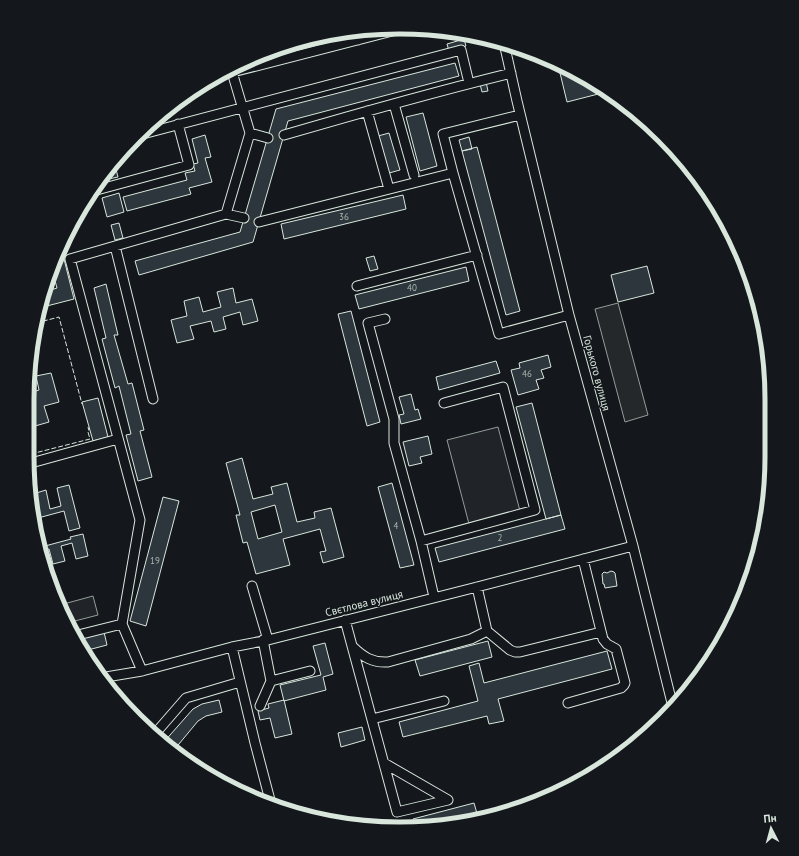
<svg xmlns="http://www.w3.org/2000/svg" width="799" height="856" font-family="'PT Sans',sans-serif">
<rect width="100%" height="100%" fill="#14181c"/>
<path fill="#202428" stroke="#939e99" d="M498 427 520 511 469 524 447 440Z
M93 596 98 615 67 623 60 605Z"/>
<path fill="#24282b" stroke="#939e99" d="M618 303 648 415 625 422 595 309Z"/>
<path fill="#2c363c" stroke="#d8e6dc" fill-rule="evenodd" d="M464 39 466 46 449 51 447 44Z
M455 63 459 76 288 121 253 242 139 275 135 261 240 232 276 109Z
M572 70 606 91V92L567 102 560 73Z
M486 82 488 91 482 92 480 84Z
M423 113 437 166 420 171 406 117Z
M389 133 400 170 389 173 378 136Z
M205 135 211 157 205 158 212 182 189 188 191 194 127 211 123 197 187 180 185 173 195 171 193 164 198 163 192 139Z
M469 137 472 149 462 151 459 140Z
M477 147 520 311 506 315 462 151Z
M114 162 118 177 104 180 103 175Z
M119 193 124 212 107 217 102 198Z
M403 195 406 209 284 239 281 224Z
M119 223 123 238 115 240 111 225Z
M61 247 74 299 39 308 44 292 57 288 52 270Z
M374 256 378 269 370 271 366 258Z
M647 266 654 293 618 302 611 275Z
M466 267 469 281 359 309 355 295Z
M106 284 118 335H114L128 384 132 383 144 430 140 431 152 477 138 481 126 435 131 434 119 386 115 388 102 339 106 338 94 288Z
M233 288 236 303 252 299 258 321 243 325 240 312 223 317 226 329 214 332 211 321 190 326 194 339 177 343 171 320 187 316 184 301 199 297 203 312 221 307 217 292Z
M351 311 380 422 367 426 338 314Z
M548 355 551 367 541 370 544 378 536 380 539 389 518 395 511 370 520 368 519 363Z
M496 361 500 373 439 390 436 377Z
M51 373 59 402 44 406 49 422 35 426 31 410H29V393L39 390 36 376Z
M411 394 415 410 418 409 421 419 401 424 399 415 404 414 399 397Z
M98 398 108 437 93 441 82 402Z
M532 403 561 515 546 519 516 407Z
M428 436 432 454 420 457 422 463 409 466 403 442Z
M242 458 253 499 273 494 271 487 287 483 297 522 315 518 314 512 331 508 344 557 323 563 320 552 326 551 320 529 283 539 290 565 256 574 247 542 243 543 236 515H240L226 463ZM275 505 282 532 258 539 251 512Z
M392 483 414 565 400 568 378 487Z
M69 485 80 528 69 531 64 511 38 518 45 546 71 539 70 537 83 534 88 556 76 559 72 543 61 546 65 561 53 564 49 549 41 551 34 529V513L38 512 33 494 46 490 50 509 61 506 57 488Z
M163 497 179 501 146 626 130 621Z
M561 515 565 529 439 562 435 548Z
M611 571 614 572 615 573 617 586 605 588 604 584H603L602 574 604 572 607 573Z
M104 632 107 645 84 651 76 639Z
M488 641 492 657 420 676 415 660Z
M325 643 333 674 323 677 326 690 284 701 280 685 321 675 313 646Z
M607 651 612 669 498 699 504 721 489 724 487 716 403 737 399 722 478 701 469 666 479 663 484 683Z
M219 700 222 712 206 716 198 721 174 750 163 743 193 709 202 704Z
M284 700 292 734 275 738 270 718 260 720 258 711 269 708 268 704Z
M362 727 365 740 341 747 338 733Z
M474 803 478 817 475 818V819L470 821V819L443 826 415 827 413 819Z"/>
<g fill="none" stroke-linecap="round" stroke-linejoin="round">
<path stroke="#313739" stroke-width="9" stroke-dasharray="9 4.5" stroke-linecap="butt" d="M268 138 284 135
M244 218 259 222"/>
<defs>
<path id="minor" d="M356 30 358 40
M504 43 517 101 569 315 633 546 673 707
M559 66 563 65
M213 77 404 28
M394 104 414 175
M367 111 389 189
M250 133 268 138
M139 135 461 50 469 83
M284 135C359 113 434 92 511 73
M453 173 499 334 569 315
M93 191 189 165 178 124
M226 214 244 218
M259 222 453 173 443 134 520 115
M115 246 153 399
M357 286 477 255
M385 319 368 323 394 419V443L421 541 434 597
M31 463 118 439
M421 541 535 510 503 387 444 403
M252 586 268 640
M477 587 487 631 510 650 515 652H520L601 632
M345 620 397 812 448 800
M74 636 122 624
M232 647 255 743 271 804
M353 647C363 657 373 663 388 662L471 639 487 631
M142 671 122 624 140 520 70 259 226 214 250 133 232 72
M100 678 142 671 232 647 268 640 477 587 633 546
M271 681 310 671
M568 703 621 688 624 685 625 683 616 649 607 644 603 639 583 559
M260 706 271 681 263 640
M372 719 444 701
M153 736 186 698 240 682
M384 763 448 800"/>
</defs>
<use href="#minor" stroke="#d8e6dc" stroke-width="11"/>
<use href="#minor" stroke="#14181c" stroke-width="9"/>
<path stroke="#d8e6dc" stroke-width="1" stroke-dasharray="5 2" stroke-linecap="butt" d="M36 323 59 317 82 404
M31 454 90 439 88 432 89 431 88 427"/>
</g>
<g text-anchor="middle" stroke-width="3" stroke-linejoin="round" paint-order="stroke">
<g font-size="9" fill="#adbab4">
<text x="344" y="220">36</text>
<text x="412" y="291">40</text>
<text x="527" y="377">46</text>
<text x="396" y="529">4</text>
<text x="500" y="541">2</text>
<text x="155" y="564">19</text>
</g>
<g font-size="11" fill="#d8e6dc" stroke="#14181c">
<text transform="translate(597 373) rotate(75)" y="4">Горького вулиця</text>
<text transform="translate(364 603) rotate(-14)" y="4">Свєтлова вулиця</text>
</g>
</g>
<path d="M0 0H799V856H0ZM399 34H400A365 365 0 0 1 765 399V457A365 365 0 0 1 400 822H399A365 365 0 0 1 34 457V399A365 365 0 0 1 399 34Z" fill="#14181c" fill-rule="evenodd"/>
<path fill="none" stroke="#d8e6dc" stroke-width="5" d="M399 34H400A365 365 0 0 1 765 399V457A365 365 0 0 1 400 822H399A365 365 0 0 1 34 457V399A365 365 0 0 1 399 34Z"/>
<g transform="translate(771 828) rotate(354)" stroke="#14181c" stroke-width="3" paint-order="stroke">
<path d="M0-3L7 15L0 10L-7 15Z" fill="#d8e6dc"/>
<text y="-6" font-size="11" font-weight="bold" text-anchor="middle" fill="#d8e6dc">Пн</text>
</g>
</svg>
